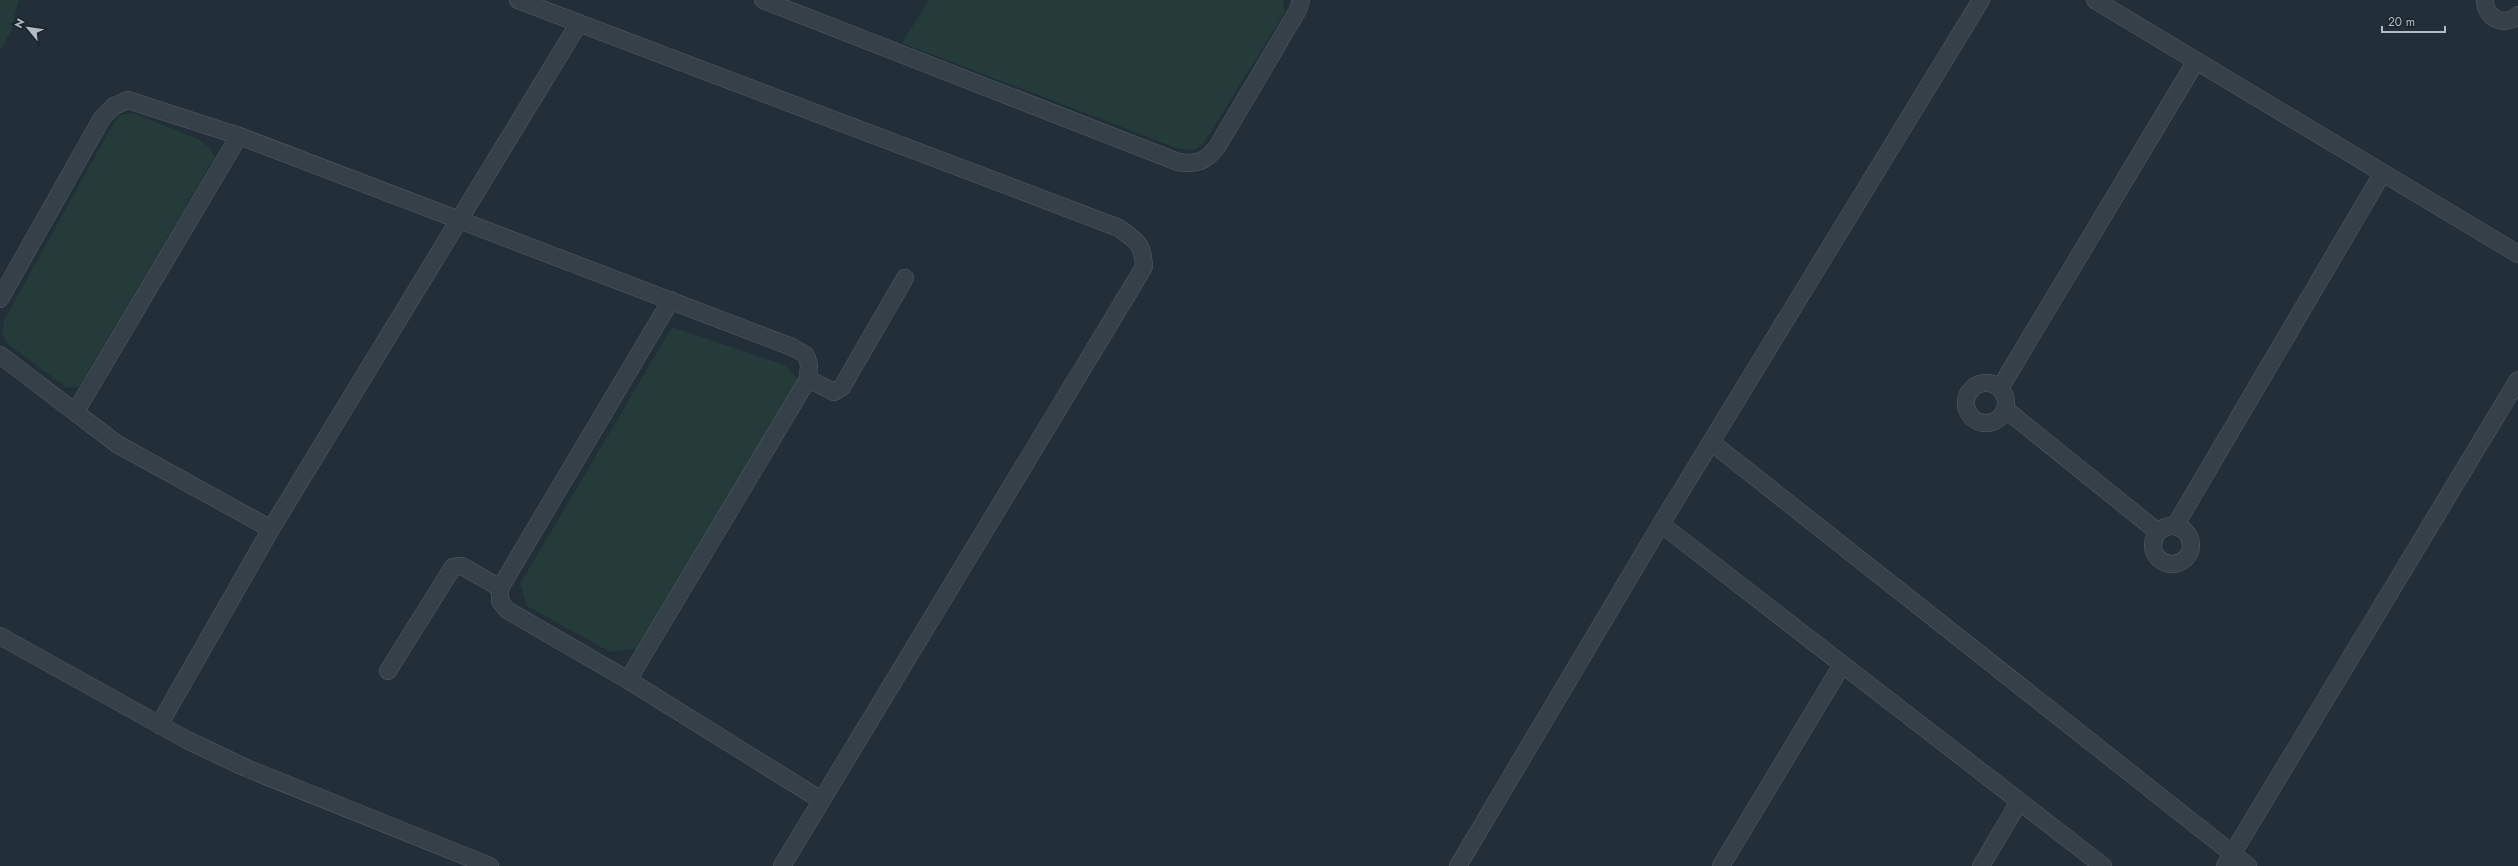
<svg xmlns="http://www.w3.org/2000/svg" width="2518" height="866" font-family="Jost,sans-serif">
<rect width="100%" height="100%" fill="#222e38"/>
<path fill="#243b39" d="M0 0H19L11 31 0 51Z
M929 0H1283L1285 12 1203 144 1194 150 1179 149 902 43Z
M122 114H135L200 140 209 147 215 157 79 387 67 388 5 342 2 331 4 320 113 124Z
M672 327 785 365 798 379 636 649 610 652 527 606 520 584Z"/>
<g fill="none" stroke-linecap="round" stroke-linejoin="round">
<defs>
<path id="minor" d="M518 0 1119 228C1137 241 1143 244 1144 267L782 866
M763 0 1178 162C1197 165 1206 161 1217 147L1298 10 1301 0
M2095 0 2518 254
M2485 0C2485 18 2504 28 2518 15
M0 299 102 118 114 106 128 100 239 136 792 347 806 355 809 365 808 379 628 680
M671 300 500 588V601L507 610 628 680 821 800
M0 355 117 444 271 529
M808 379 834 392 842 387 905 278
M1966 403a20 20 0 1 1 40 0a20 20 0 1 1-40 0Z
M2000 388 2196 61
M2005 409 2158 532
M76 411 239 136
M1711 442 2248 866
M1661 524 1981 0
M2153 545a19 19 0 1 1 38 0a19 19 0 1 1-38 0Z
M2175 526 2382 174
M0 636 187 740 246 768 490 866
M388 671 453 567 462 566 500 588
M159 725 271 529 579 23
M1458 866 1661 524 2103 866
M1721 866 1842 665
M1981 866 2019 802
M2225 866 2518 380"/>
</defs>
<use href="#minor" stroke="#535e66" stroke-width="18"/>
<use href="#minor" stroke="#354048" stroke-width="17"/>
</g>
<g transform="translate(28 28) rotate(299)" stroke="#1a252d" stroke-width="3" paint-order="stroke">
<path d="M0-3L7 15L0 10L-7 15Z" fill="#b0bbc5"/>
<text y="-6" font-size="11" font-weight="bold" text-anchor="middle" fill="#b0bbc5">N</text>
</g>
<path d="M2382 26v6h63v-6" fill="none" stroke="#b0bbc5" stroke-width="2"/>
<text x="2388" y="26" font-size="12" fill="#b0bbc5" stroke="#1a252d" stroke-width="3" paint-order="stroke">20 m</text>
</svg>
